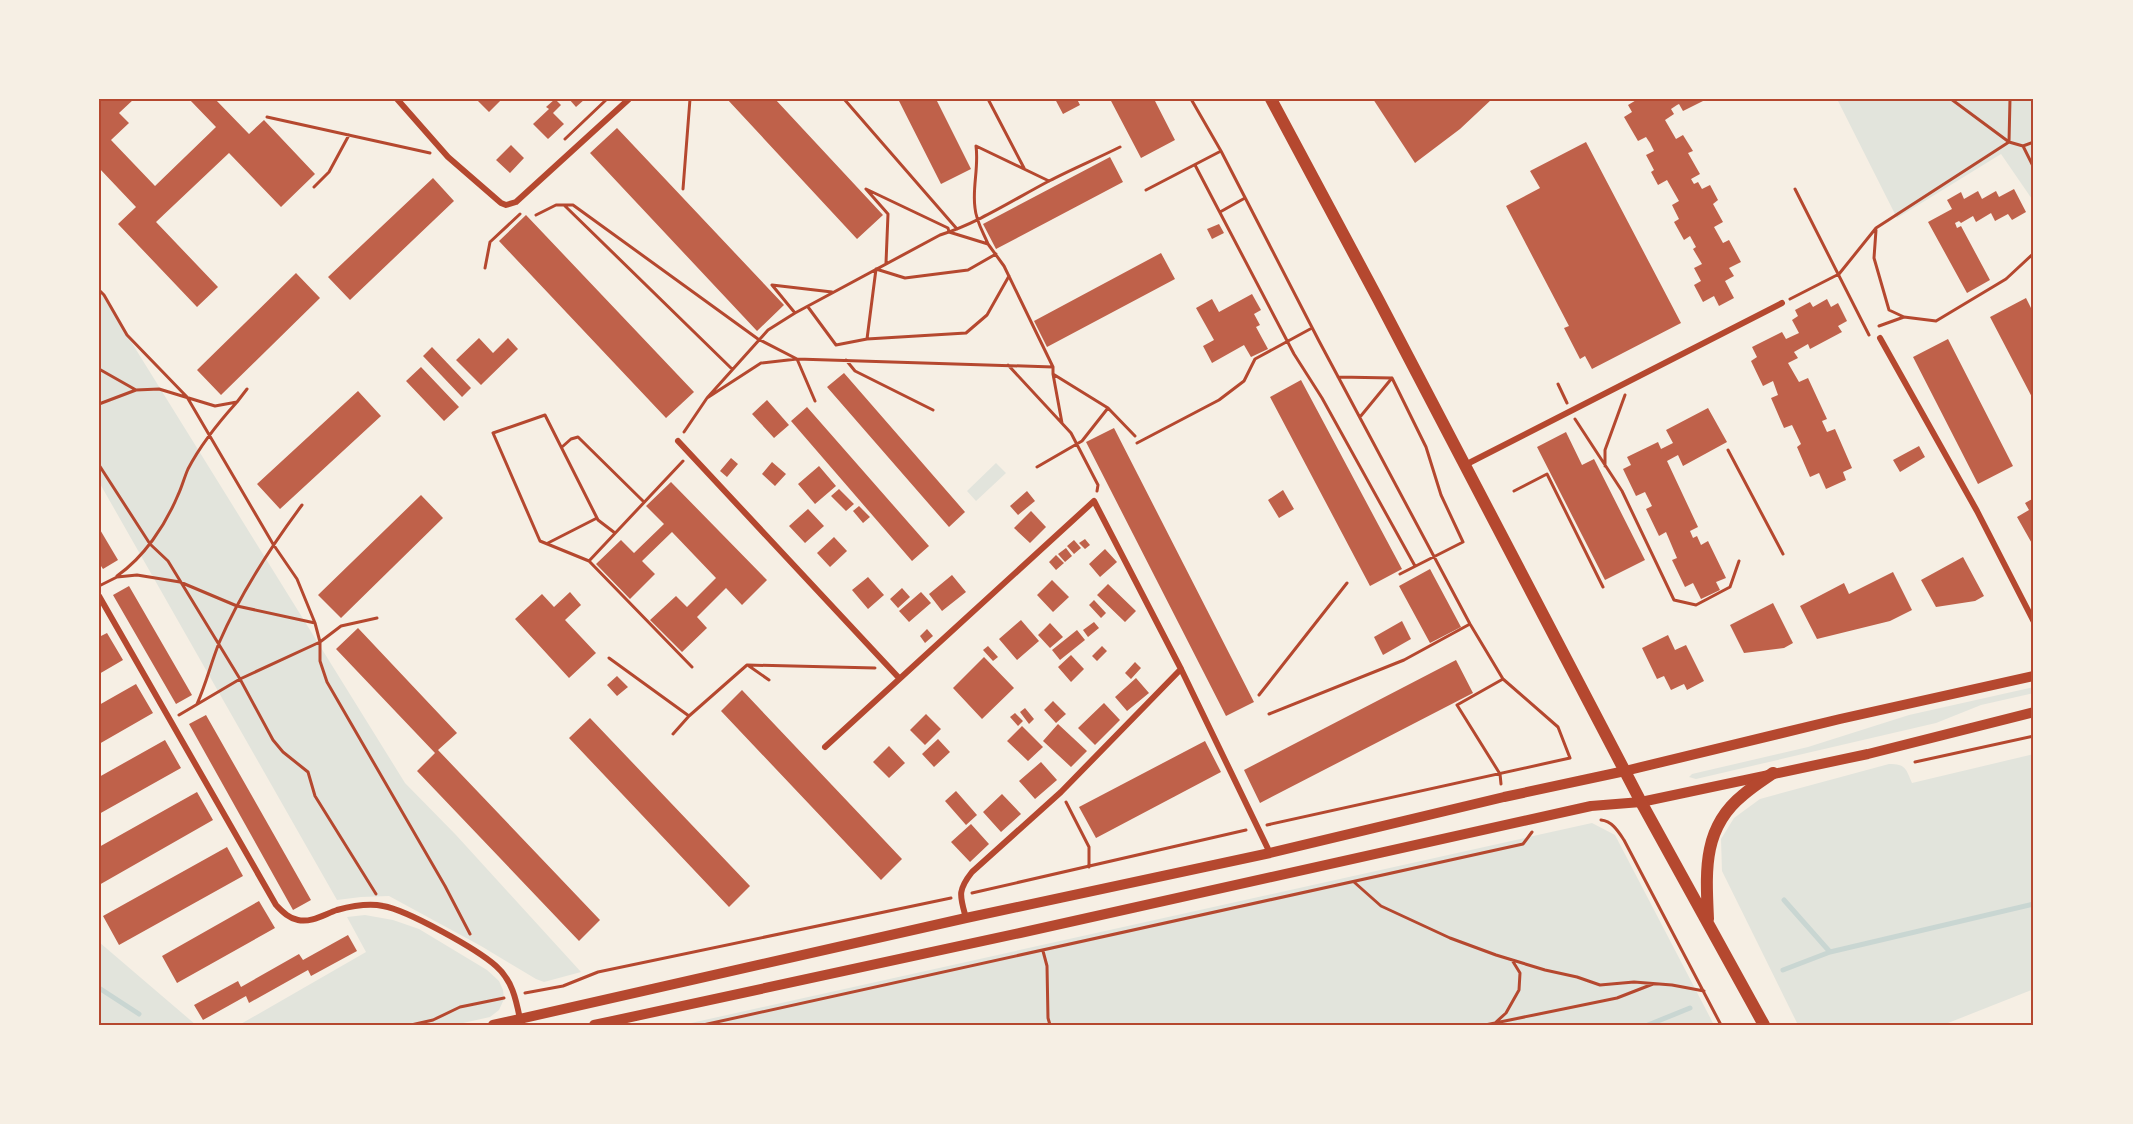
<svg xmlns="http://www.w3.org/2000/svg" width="2133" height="1124" font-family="Ubuntu,sans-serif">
<rect width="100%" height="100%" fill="#f6efe4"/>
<path fill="#e2e4dc" d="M1837 99H2034V202L2001 154 1897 218Z
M99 290 405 783 456 835 581 972 544 982 536 979 481 946 389 896 361 897 337 900 99 482Z
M996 463 1006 473 976 501 967 491Z
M2034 687V693L1981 705 1936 723 1696 779 1689 777 1692 774 1808 747 1909 715Z
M2034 754V989L1943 1025H1798L1722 871 1721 839 1734 818 1760 799 1889 764C1906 764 1906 769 1912 783Z
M1592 823 1615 835 1714 1025H682Z
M365 915 393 920 419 929 487 970 499 981 503 990 504 999 499 1010 490 1017 454 1025H239L366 952 347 917Z
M99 942 196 1025H99Z"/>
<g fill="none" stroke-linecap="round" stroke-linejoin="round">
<path stroke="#c9d6d2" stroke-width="5" d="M1784 900 1830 952
M1783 970 1830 952 2034 904
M99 988 139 1014
M1648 1025 1690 1008"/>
</g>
<path fill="#bf614a" d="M99 99H134L119 113 129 123 111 140 155 186 216 127 189 99H215L249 134 264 120 315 174 281 207 229 153 156 222 218 287 197 307 118 224 136 207 99 168Z
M476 99H502L489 112Z
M555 99 561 105 553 113 564 124 548 139 533 124 549 109 546 107Z
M569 99H585L576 107Z
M727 99H775L883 215 857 239Z
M898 99H936L971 169 941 184Z
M1055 99H1077L1080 105 1063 114Z
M1110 99H1154L1175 140 1141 158Z
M1373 99H1492L1460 129 1415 163Z
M1638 99H1707L1683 111 1679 104 1677 105 1671 109 1674 114 1665 120 1676 139 1683 135 1693 151 1688 153 1700 174 1691 179 1694 184 1698 182 1702 189 1710 185 1718 200 1713 204 1723 222 1714 227 1723 243 1729 240 1741 262 1729 268 1734 276 1725 281 1734 298 1719 306 1714 296 1703 302 1694 285 1701 281 1694 268 1702 264 1693 249 1696 247 1690 236 1684 240 1674 222 1679 219 1672 205 1679 201 1667 180 1658 185 1651 172 1654 170 1646 155 1654 151 1650 143 1646 137 1638 141 1624 117 1632 112 1628 105Z
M617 128 784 305 757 331 590 153Z
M1586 142 1681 323 1592 369 1585 356 1580 359 1564 328 1569 326 1506 206 1540 188 1530 171Z
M511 145 524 158 510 173 496 160Z
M1110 157 1123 182 996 249 983 224Z
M433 178 454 201 350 300 328 277Z
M2014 189 2026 212 2012 220 2008 214 1995 221 1991 213 1976 222 1973 216 1961 223 1959 221 1955 223 1957 228 1961 226 1990 280 1967 293 1928 222 1952 209 1947 200 1961 192 1964 199 1978 191 1982 199 1996 191 1999 197Z
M526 215 694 392 666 418 499 241Z
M1219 224 1224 233 1212 239 1207 229Z
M1161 253 1175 279 1047 347 1034 321Z
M296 273 320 298 221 395 197 370Z
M1252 294 1261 310 1254 314 1260 325 1256 327 1268 349 1251 357 1244 345 1212 363 1203 346 1214 340 1196 308 1212 299 1219 312Z
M2026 298 2034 314V401L1990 317Z
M1827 299 1831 307 1838 303 1847 321 1838 326 1842 332 1810 349 1808 344 1794 352 1798 358 1788 363 1799 382 1808 378 1827 419 1822 421 1827 432 1835 429 1852 468 1843 472 1846 480 1826 489 1819 473 1810 477 1797 447 1801 444 1792 425 1784 428 1771 398 1778 395 1773 381 1763 386 1751 361 1757 357 1752 347 1782 332 1786 339 1799 333 1792 320 1798 316 1795 310 1810 302 1813 307Z
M479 338 493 353 508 338 518 349 481 385 456 360Z
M1948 339 2013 466 1978 484 1913 357Z
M432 347 471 388 462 397 423 356Z
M421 367 459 407 444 421 406 381Z
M844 373 965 512 949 527 827 387Z
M1301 380 1402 569 1370 586 1270 397Z
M358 391 381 416 280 509 257 484Z
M767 400 789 425 774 438 752 414Z
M807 407 929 546 912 561 791 421Z
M1708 408 1727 442 1683 466 1678 455 1667 461 1698 527 1690 531 1693 538 1697 536 1701 545 1708 541 1726 578 1716 582 1720 590 1701 599 1693 583 1685 587 1672 560 1677 558 1666 532 1659 536 1646 509 1652 506 1645 492 1636 496 1623 469 1631 465 1627 457 1658 442 1661 449 1673 443 1666 430Z
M1114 428 1254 702 1226 716 1086 442Z
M1566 432 1582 465 1594 459 1645 560 1605 580 1537 447Z
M1919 446 1925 457 1900 472 1893 460Z
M731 458 738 464 727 477 720 471Z
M772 462 786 474 775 486 762 474Z
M819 466 836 486 815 504 798 484Z
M671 482 767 580 742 605 726 588 697 617 707 628 682 652 650 620 676 596 687 607 716 578 672 532 642 561 655 574 630 599 596 564 621 540 634 553 664 524 646 506Z
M839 489 854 504 846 511 831 496Z
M1283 490 1294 509 1279 518 1268 500Z
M1027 491 1035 501 1018 515 1010 506Z
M421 495 443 518 341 618 318 595Z
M2034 498V547L2017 517 2029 510 2025 503Z
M859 506 870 517 863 523 853 511Z
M808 509 824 526 805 543 789 526Z
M1031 511 1046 527 1030 543 1014 528Z
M99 528 118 560 103 569 99 563Z
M834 537 847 551 830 567 817 553Z
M1085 539 1090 545 1085 549 1079 543Z
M1074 540 1081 548 1074 554 1067 546Z
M1066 548 1072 556 1065 562 1058 554Z
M1105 549 1117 562 1100 577 1089 564Z
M1056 555 1064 563 1056 570 1049 562Z
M1963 557 1984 596 1975 601 1936 607 1921 580Z
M1430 569 1461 627 1430 643 1399 586Z
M1893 572 1912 610 1890 621 1817 639 1800 606 1844 583 1849 594Z
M952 575 966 592 942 611 929 594Z
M868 577 884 595 868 609 852 590Z
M1052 580 1069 597 1053 612 1037 595Z
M1108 584 1136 611 1125 622 1097 595Z
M129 586 192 695 176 704 113 595Z
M902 588 910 597 898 608 890 599Z
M570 592 581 605 565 620 596 653 569 678 515 619 542 594 554 607Z
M921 592 931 603 909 622 899 611Z
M1094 600 1106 613 1101 618 1089 605Z
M1773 603 1793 643 1784 648 1744 653 1730 625Z
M1021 620 1039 641 1017 660 999 639Z
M1402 621 1411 639 1383 655 1374 637Z
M1094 622 1099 628 1088 637 1083 630Z
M1050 623 1063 637 1050 648 1038 635Z
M358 628 457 733 438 750 600 920 579 941 417 771 435 753 336 649Z
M927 629 933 636 925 643 920 636Z
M1077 630 1085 640 1060 660 1052 650Z
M107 633 123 660 99 674V637Z
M1668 635 1675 650 1686 645 1704 681 1687 690 1684 684 1671 690 1664 676 1657 679 1642 648Z
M988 646 998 657 993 661 983 650Z
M1102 646 1107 651 1097 661 1092 656Z
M1071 655 1084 669 1071 682 1058 667Z
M984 657 1014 688 982 719 953 688Z
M1456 660 1473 693 1260 803 1244 770Z
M1135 662 1141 668 1131 679 1125 673Z
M617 676 628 687 617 696 607 685Z
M1136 678 1149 693 1127 711 1115 697Z
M136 684 153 713 99 744V705Z
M742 690 902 859 881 880 721 711Z
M1053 701 1066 714 1056 723 1044 710Z
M1104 703 1120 720 1095 745 1078 728Z
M1025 708 1034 719 1029 724 1020 712Z
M1015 713 1023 721 1018 726 1010 717Z
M926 714 941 729 925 745 910 730Z
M206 715 311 900 293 910 189 724Z
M590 718 750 886 729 907 569 738Z
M1058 724 1087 751 1071 767 1043 741Z
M1022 726 1043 747 1028 761 1007 741Z
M938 739 950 752 934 767 922 754Z
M165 740 181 768 99 814V777Z
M1205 741 1221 772 1096 838 1079 807Z
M889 746 905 763 889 778 873 762Z
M1041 762 1057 780 1035 799 1019 781Z
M956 791 977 815 966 825 945 801Z
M197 792 213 820 99 885V847Z
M1002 794 1021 814 1001 832 983 812Z
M971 824 989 844 970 862 951 842Z
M227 847 243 876 119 945 103 916Z
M259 901 275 928 177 983 162 956Z
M348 935 357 951 311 976 308 970 249 1003 246 996 203 1020 194 1005 238 981 241 987 299 954 303 960Z"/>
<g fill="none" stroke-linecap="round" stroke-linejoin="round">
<path stroke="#b5482f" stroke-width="3" d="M844 99 957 229
M988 99 1024 168
M1191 99 1221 151 1319 341 1470 624 1503 679 1558 727 1570 758 1267 825
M1951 99 2009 142
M267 117 430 153
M565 139 607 99
M2009 142 2010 99
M2023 146 2034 168
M1195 165 1294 354 1322 398 1415 566
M314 187 329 172 349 135
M683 189 690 99
M1795 189 1869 335
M1146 190 1221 151
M564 205 732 369
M1220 212 1245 198
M536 215 556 205H573L758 339 797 359 815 401
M1876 230 1874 258 1889 310 1904 317
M988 244C983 232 976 221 975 208 972 188 979 167 976 146L1049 181
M886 263 888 214 866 189 948 228 949 232 988 244 1004 266 1053 367 797 359 761 363 707 398 768 330 795 313 940 235C978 223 1013 200 1049 181 1072 169 1096 159 1120 147
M485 268 490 242 520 214
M99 290 104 295 127 335 187 397 273 544 297 579 315 623 320 642V661L327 682 445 886 470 934
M1790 299 1839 274 1876 228 2009 142 2023 146 2034 142
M808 307 836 345 867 339 966 333 987 315 1009 276
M795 313 772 285 832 292
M1879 326 1904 317 1936 321 2006 279 2034 253
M867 339 876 269 905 278 968 270 996 254
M846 360 855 371 933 410
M1008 365 1071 433 1098 485 1097 491
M1053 367V374L1108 408 1135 436
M99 369 136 390 159 389 215 406 237 402 247 389
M1053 374 1062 423
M1338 377 1392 378 1360 417
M1392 378 1426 447 1441 495 1463 542 1400 574
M1558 384 1567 403
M99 404 136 390
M1575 419 1622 491 1674 600 1696 605 1730 587 1739 561
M684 432 707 398
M1137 443 1219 400 1244 381 1255 359 1312 328
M562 447 571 439 578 437 644 502
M1728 450 1783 554
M99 465 150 544 168 561 240 679 273 740 283 752 308 772 315 796 376 894
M1605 466V450L1625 395
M1037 467 1082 441 1108 408
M1514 491 1547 474 1603 587
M615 533 598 520 545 415 493 433 540 541 589 561 683 461
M548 543 597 518
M589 561 692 667
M117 576C144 557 165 526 178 495 182 487 184 478 188 469 201 444 218 423 237 402
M101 585 117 577 137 575 180 582 237 606 315 623
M609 658 689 716
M749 666 769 680
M1259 695 1347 583
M197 704C206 684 211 663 219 643 240 594 270 548 302 505
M1269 714 1404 660 1470 624
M179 715 240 679 320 642 341 626 377 618
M673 734 689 716 747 665 875 668
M1915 762 2034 736
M1501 784 1500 774 1457 705 1503 679
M1066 802 1089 847V867
M1601 820C1612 821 1618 831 1624 840L1721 1025
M1354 882 1381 906 1450 938 1496 955 1545 970 1577 977 1600 985 1634 982 1672 985 1704 991
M972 893 1246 830
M1043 951 1047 966 1048 1018 1050 1025
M525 993 563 986 598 972 951 898
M1495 1023 1617 998 1653 984
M411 1025 433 1020 460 1007 504 998
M703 1025 1523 844 1532 832
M1485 1025 1495 1023 1506 1013 1519 990 1520 973 1512 960"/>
<path stroke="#b5482f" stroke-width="6" d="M397 99 448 157 501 203 506 205 516 202 629 99
M1880 338 1977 511 2034 622
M678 441 899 678
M1465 465 1782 303
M99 596 276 905C282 911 288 918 298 920 311 923 325 914 337 910 352 906 368 903 383 906 407 910 477 949 496 966 512 980 516 999 520 1019
M825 747 1094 501 1181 669 1270 853
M966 918C960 896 957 891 972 872L1061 792 1181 669"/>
<path stroke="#b5482f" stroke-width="10" d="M493 1025 966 918 1270 853 1504 797 1625 771
M594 1025 1020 933 1591 806 1641 802"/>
<path stroke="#b5482f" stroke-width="10" d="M1625 771 1840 719 2034 676
M1641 802 1868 754 2034 712"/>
<path stroke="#b5482f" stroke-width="12" d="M1271 99 1378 299 1641 802 1764 1025
M1708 919C1706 872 1702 828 1743 795 1752 787 1763 780 1773 773"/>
</g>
<rect width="2133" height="1124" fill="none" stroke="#f6efe4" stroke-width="201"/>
<rect x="100" y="100" width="1932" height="924" fill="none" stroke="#b5482f" stroke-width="2"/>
</svg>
